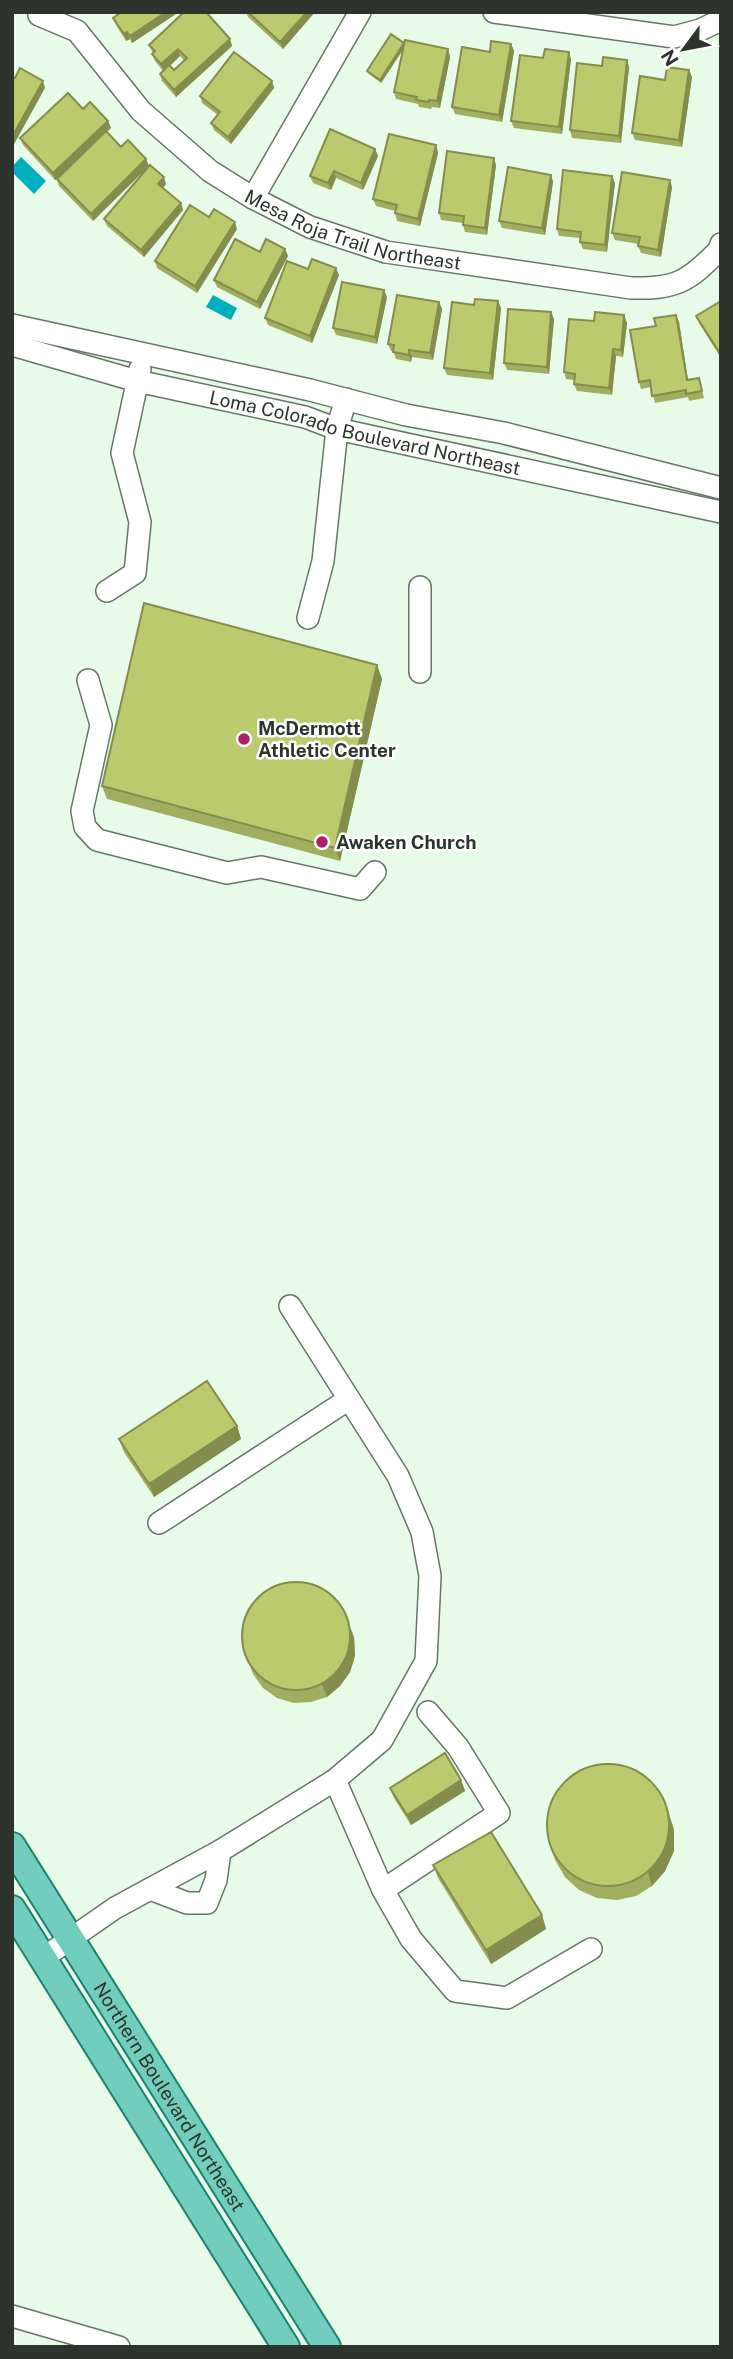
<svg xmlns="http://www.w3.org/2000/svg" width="733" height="2359" font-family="'Public Sans',sans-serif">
<rect width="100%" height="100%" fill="#e8fae8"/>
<path fill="#00afbd" d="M21 157 46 181 34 194 12 172V167Z
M213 295 237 308 231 320 206 307Z"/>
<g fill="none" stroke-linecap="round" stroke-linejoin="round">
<defs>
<g id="minor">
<path d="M494 12 674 37 700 30 719 21"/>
<path id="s1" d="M39 15 77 31 141 111 210 171 253 198 310 227 386 252 631 288C676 289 688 282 719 250L721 244"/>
<path d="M253 198 360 12"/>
<path d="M12 325 310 390 406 415 504 433 721 488"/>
<path id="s2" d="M12 345 137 381 305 417 337 429 721 512"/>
<path d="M107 591 135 573 140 522 122 453 140 369"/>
<path d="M308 618 323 561 337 429 346 399"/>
<path d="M420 672V587"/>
<path d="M88 680 101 725 82 811 85 827 97 840 227 873 261 867 360 889 375 872"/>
<path d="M159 1523 349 1399"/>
<path d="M428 1712 458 1747 499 1813 383 1890 411 1939 455 1991 507 1998 591 1949"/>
<path d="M335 1780 383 1890"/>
<path d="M150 1889 187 1903H207L216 1880 220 1851"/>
<path d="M43 1958 115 1908 220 1851 335 1780 382 1740 426 1661 430 1576 422 1532 398 1476 290 1306"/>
<path d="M12 2316 119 2347"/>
</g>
<g id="major">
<path id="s3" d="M12 1846 327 2347"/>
<path d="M12 1909 286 2347"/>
</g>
</defs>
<use href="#minor" stroke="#677667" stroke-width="24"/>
<use href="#major" stroke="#1c826e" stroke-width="30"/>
<use href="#minor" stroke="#fff" stroke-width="21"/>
<use href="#major" stroke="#71cdbd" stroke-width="26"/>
</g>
<path fill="#a2ae5f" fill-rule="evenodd" d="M117 12H179L132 43 130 39 126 41 116 25 113 18 119 14Z
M246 12H315L283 49 248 17Z
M230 39 232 46 176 97 162 81 160 74 163 71 155 61 152 54 153 53 149 45ZM180 56 184 60 174 70 170 66Z
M404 43 448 49 450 57 440 108 432 107 431 109 419 107 418 104 396 99 394 92 403 50 381 83 369 74 367 71Z
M511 44 514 51 502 122 455 114 452 107 490 52Z
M543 58 571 59 562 134 514 128 511 121Z
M629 67 621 143 572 138 570 130Z
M692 77 682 147 635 140 632 133 665 80Z
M272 81 274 88 231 144 214 130 211 123 218 115 202 103 200 96Z
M83 109 108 121 111 128 106 132 121 147 146 159 149 166 166 184 163 188 181 203 183 210 144 257 107 226 104 219 148 167 93 221 59 186 57 179 74 162 55 180 23 145 20 138Z
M436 145 438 153 420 226 397 221 395 213V211L376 206 373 199Z
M378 156 363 190 336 178 331 190 313 183 310 176Z
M496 165 487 235 465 232 463 225V223L441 220 439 213Z
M551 175 553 182 545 235 502 228 499 221Z
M615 183 607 252 583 249 580 242 581 238 559 236 557 229Z
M672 187 661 257 641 253 638 246 639 244 615 240 612 233Z
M237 229 197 293 157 268 155 261Z
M285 249 288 256 260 309 217 287 214 280 260 252Z
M308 269 339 275 312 343 268 325 265 318Z
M387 297 377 344 336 335 333 328Z
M721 301V358L699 323 696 316Z
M439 302 442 309 433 360 412 357 411 362 396 359 393 351H391L388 344Z
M474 305 501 308 493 380 447 375 444 368Z
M624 315 627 323 623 357 616 356 612 395 577 391 574 384 575 380 566 379 564 372 594 321Z
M554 319 549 374 507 370 504 363Z
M679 322 688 380 699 378 704 398 689 401 688 397 655 403 651 387 641 389 639 382Z
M377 665 382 679 340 861 107 799 102 786Z
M237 1426 241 1439 154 1497 124 1452 119 1439Z
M354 1637 355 1656 350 1672 340 1686 327 1697 311 1702 294 1703 277 1698 263 1688 253 1674 242 1645Z
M461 1780 465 1791 411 1825 394 1798 390 1788Z
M668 1810 674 1830V1851L665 1871 652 1886 636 1896 617 1900 597 1898 579 1890 565 1877 555 1860 550 1846Z
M433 1865 542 1915 546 1929 491 1964 438 1878Z"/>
<path fill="#848d4d" d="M166 12H179L132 43 130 36Z
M307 12H315L283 49 280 42Z
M127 32 130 39 126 41 124 34Z
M230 39 232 46 176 97 174 90Z
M404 43 405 46 381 83 380 80Z
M511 44 514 51 502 122 499 115Z
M178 49 180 56 164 71 161 64Z
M448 49 450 57 440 108 437 101Z
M569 52 571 59 562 134 559 127Z
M627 60 629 67 621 143 619 136Z
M689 70 692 77 682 147 679 140Z
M43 81 45 88 12 148V137Z
M272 81 274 88 231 144 228 137Z
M108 121 111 128 55 180 53 173Z
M436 145 438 153 420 226 418 219Z
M375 149 378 156 363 190 361 183Z
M494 158 496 165 487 235 485 228Z
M146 159 149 166 93 221 91 214Z
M334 171 336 178 331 190 328 183Z
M551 175 553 182 545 235 542 228Z
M612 176 615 183 607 252 605 245Z
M164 177 166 184 161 191 158 184Z
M670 180 672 187 661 257 658 250Z
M181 203 183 210 144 257 141 250Z
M235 222 237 229 197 293 195 286Z
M285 249 288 256 260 309 257 302Z
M336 268 339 275 312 343 310 336Z
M384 290 387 297 377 344 375 337Z
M498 301 501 308 493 380 490 373Z
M439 302 442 309 433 360 430 353Z
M551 312 554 319 549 374 547 367Z
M624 315 627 323 623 357 621 350Z
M676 315 679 322 689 387 687 380Z
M613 349 616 356 612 395 609 388Z
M409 350 412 357 411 362 409 355Z
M377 665 382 679 340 861 335 848Z
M237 1426 241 1439 154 1497 149 1484Z
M349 1624 354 1637 355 1656 350 1672 340 1686 327 1697 322 1684Z
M461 1780 465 1791 411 1825 407 1815Z
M663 1797 674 1830V1851L665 1871 652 1886 648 1872Z
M542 1915 546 1929 491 1964 486 1950Z"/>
<path fill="#bcca6e" stroke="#848d4d" stroke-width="2" d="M121 12H166L130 36 127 32 124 34 113 18Z
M184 12H206L230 39 174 90 160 74 169 65 174 70 187 58 178 49 161 64 152 54 155 51 149 45Z
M248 12H307L280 42Z
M391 34 404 43 380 80 367 71Z
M405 40 448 49 437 101 429 100V102L416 100 417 97 394 92Z
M491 41 511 44 499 115 452 107 462 47 490 52Z
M545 49 569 52 559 127 511 121 520 55 543 58Z
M234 52 272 81 228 137 211 123 220 112 200 96Z
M603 57 627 60 619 136 570 130 577 63 602 66Z
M667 67 689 70 679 140 632 133 640 76 665 80Z
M20 68 43 81 12 137V77L15 78Z
M68 93 83 109 90 102 108 121 53 173 20 138Z
M330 129 375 149 361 183 334 171 328 183 310 176Z
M106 131 121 147 128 140 146 159 91 214 57 179Z
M389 134 436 145 418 219 395 213 397 205 373 199Z
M447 151 494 158 485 228 463 225 464 216 439 213Z
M150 165 164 177 158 184 181 203 141 250 104 219Z
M508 167 551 175 542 228 499 221Z
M563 170 612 176 605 245 580 242 581 232 557 229Z
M622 172 670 180 658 250 638 246 640 237 612 233Z
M190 205 209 217 214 209 235 222 195 286 155 261Z
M235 239 260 252 266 239 285 249 257 302 214 280Z
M312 259 336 268 310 336 265 318 287 261 308 269Z
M342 282 384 290 375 337 333 328Z
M397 295 439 302 430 353 409 350V355L393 352 394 345 388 344Z
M475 299 498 301 490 373 444 368 452 302 474 305Z
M721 301V355L696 316Z
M508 309 551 312 547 367 504 363Z
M595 312 624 315 621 350 613 349 609 388 574 384 575 374 564 372 569 319 594 321Z
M676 315 687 380 699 378 702 391 686 394V390L652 396 650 380 639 382 630 330 656 326 654 318Z
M144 603 377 665 335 848 102 786Z
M207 1381 237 1426 149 1484 119 1439Z
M242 1636a54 54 0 1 1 108 0a54 54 0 1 1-108 0Z
M445 1753 461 1780 407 1815 390 1788Z
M547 1825a61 61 0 1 1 122 0a61 61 0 1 1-122 0Z
M491 1832 542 1915 486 1950 433 1865Z"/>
<g fill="#ab2164" stroke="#fff" stroke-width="2.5">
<circle cx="244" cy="739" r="7"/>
<circle cx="322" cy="842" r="7"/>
</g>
<g text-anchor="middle" stroke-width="5" stroke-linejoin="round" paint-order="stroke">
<g font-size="19" fill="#2d342d" stroke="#fff">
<text dy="7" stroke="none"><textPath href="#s1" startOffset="392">Mesa Roja Trail Northeast</textPath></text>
<text dy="7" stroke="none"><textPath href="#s2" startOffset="364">Loma Colorado Boulevard Northeast</textPath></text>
<text dy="7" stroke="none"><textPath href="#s3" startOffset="296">Northern Boulevard Northeast</textPath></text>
</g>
<g font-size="19" font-weight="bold" fill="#2d342d" stroke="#fff" text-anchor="start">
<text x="258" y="735">McDermott<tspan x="258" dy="22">Athletic Center</tspan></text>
<text x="336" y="849">Awaken Church</text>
</g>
</g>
<rect width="733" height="2359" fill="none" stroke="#2d342d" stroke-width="28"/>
<g transform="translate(684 49) rotate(238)" stroke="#ffffff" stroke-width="5" paint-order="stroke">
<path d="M0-5L12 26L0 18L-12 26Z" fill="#2d342d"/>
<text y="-10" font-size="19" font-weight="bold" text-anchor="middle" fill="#2d342d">N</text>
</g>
</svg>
